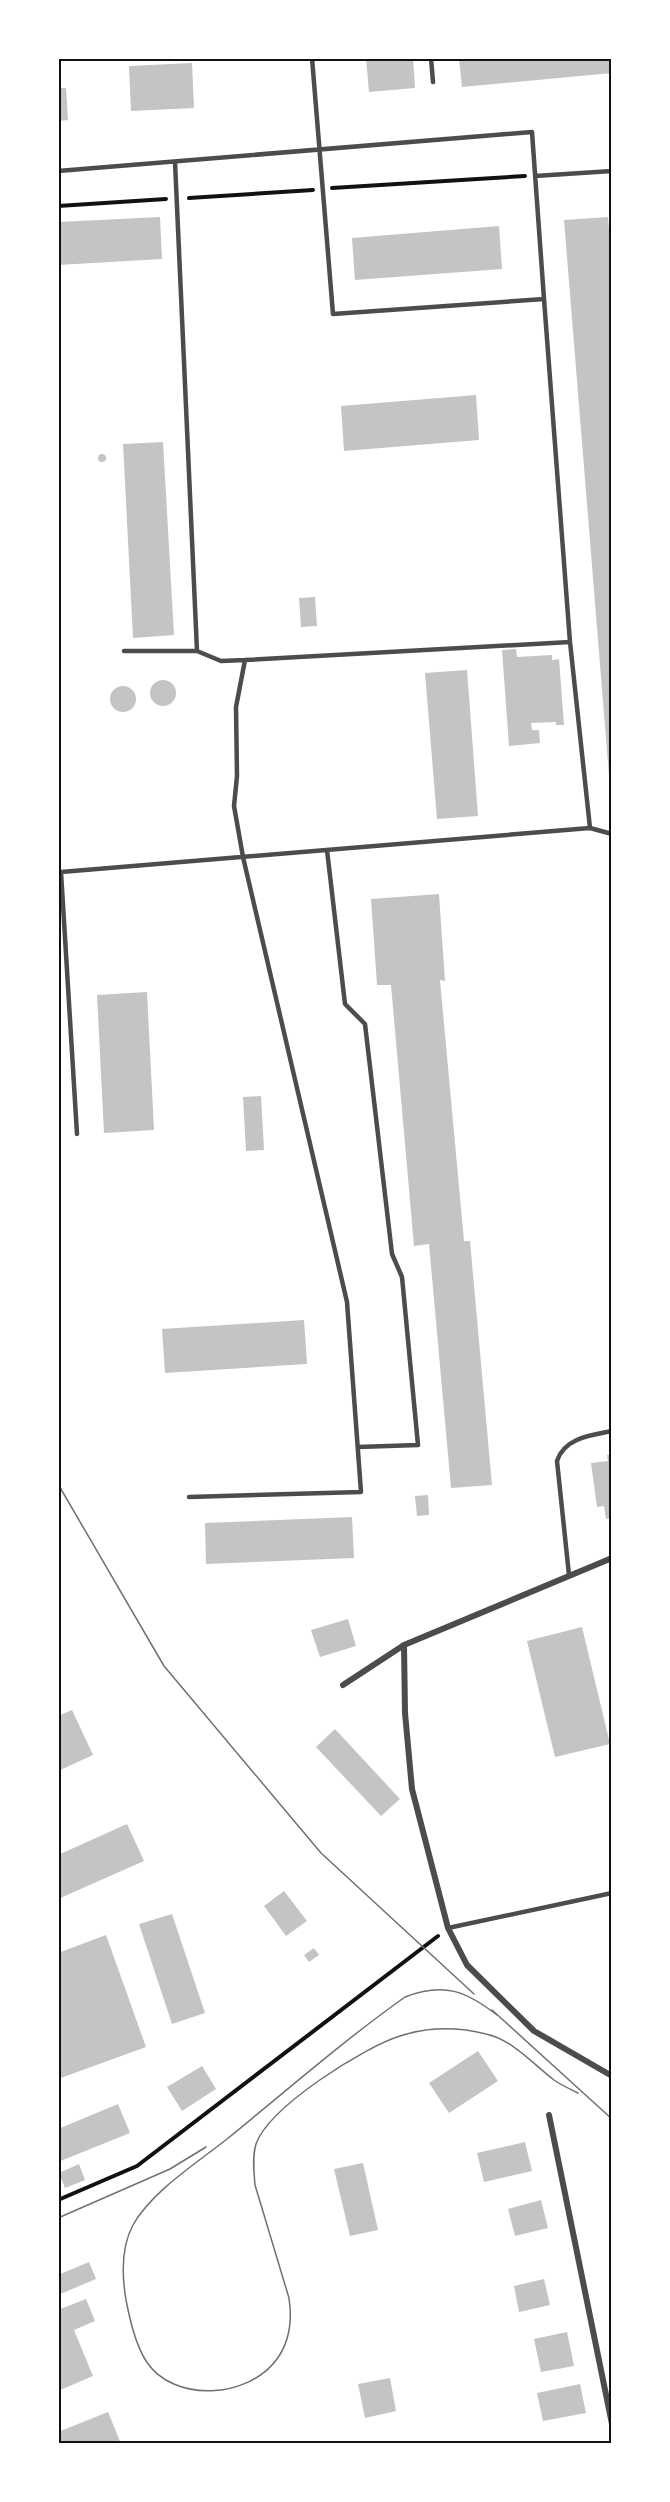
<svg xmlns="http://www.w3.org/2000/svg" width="670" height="2502" font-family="'IBM Plex Serif',serif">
<rect width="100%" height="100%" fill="#fff"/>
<path fill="#c4c4c4" d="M366 58H413L415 88 369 92Z
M459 58H612V73L462 87Z
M192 63 194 108 131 111 129 66Z
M58 88H66L68 120 58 121Z
M160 217 162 259 58 265V222Z
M608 217 612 262 610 788 564 220Z
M499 226 502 269 355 280 352 238Z
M476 395 479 440 344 451 341 406Z
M163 442 174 635 133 638 123 444Z
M98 458a4 4 0 1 1 8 0a4 4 0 1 1-8 0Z
M315 597 317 626 301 627 299 598Z
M516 649 517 657 552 655V660L559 659 564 725H556V722L531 723 532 730H539L540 743 509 746 502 650Z
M467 670 478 816 437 819 425 673Z
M150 693a13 13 0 1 1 26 0a13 13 0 1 1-26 0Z
M110 699a13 13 0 1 1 26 0a13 13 0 1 1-26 0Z
M439 894 445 981 440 980 464 1241H470L492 1485 451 1488 429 1244 414 1246 391 985H377L371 899Z
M147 992 154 1130 104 1133 97 995Z
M261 1096 264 1150 246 1151 243 1097Z
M304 1320 307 1364 165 1373 162 1329Z
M607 1455H612V1518L606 1519 604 1506 597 1507 591 1463 608 1461Z
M428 1495 429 1515 417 1516 415 1496Z
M352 1517 354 1558 206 1564 205 1523Z
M348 1619 356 1646 320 1657 311 1630Z
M582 1627 610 1744 555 1757 527 1641Z
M72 1710 93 1755 58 1771V1716Z
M335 1729 400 1799 381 1816 316 1747Z
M127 1824 144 1861 58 1899V1855Z
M284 1891 307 1921 286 1936 264 1906Z
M172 1914 205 2013 172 2024 139 1924Z
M106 1935 146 2047 58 2079V1953Z
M314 1948 319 1955 309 1962 304 1955Z
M478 2051 498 2081 449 2113 429 2083Z
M202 2066 216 2089 182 2111 167 2087Z
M118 2104 130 2133 58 2162V2129Z
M525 2142 532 2171 484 2182 477 2153Z
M363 2163 378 2230 350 2236 334 2169Z
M79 2164 85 2180 65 2188 59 2173Z
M541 2200 548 2228 515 2236 508 2209Z
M89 2262 96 2279 58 2295V2275Z
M544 2279 550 2305 519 2312 514 2286Z
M86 2299 95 2321 74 2330 93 2376 58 2391V2310Z
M567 2332 574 2366 541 2372 534 2339Z
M390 2378 396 2411 365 2418 358 2384Z
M580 2384 586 2413 543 2421 537 2393Z
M108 2412 121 2444H58V2432Z"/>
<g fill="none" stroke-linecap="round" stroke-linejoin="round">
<path stroke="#111" stroke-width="4" d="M332 188 525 176
M189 198 313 190
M58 206 166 199
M58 2200 137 2166 438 1936"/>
<path stroke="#4c4c4c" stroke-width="4.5" d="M312 58 333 314 544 299 570 642 590 828 612 834
M431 58 433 82
M175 162 197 651
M58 171 532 132 544 299
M535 176 612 171
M124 651H197L221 661 245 660
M327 850 345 1004 365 1024 392 1254 402 1277 418 1445 358 1447
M77 1134 61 872 590 828
M189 1497 361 1492 347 1302 243 857 234 806 237 776 236 707 245 660 570 642
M569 1575 557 1461C564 1438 591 1435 612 1431
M448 1928 612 1893"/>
<path stroke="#4c4c4c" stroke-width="6" d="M404 1645 405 1713 412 1789 448 1928 467 1965 534 2031 612 2076
M343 1685 404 1645 612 1558
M549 2115 612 2424"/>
<path stroke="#707070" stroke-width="1.5" d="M58 1484 164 1666 321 1853 474 1994
M492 2010 612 2119
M497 2015C466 1991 444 1982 405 1997 343 2041 286 2091 227 2139 197 2163 152 2191 133 2225 121 2247 122 2276 126 2300 130 2320 135 2343 146 2361 174 2404 249 2398 277 2359 290 2341 292 2318 289 2298L255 2185C254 2172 252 2157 256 2144 269 2107 364 2047 400 2036 428 2027 458 2027 486 2034 513 2040 533 2064 554 2080 561 2085 570 2089 578 2093
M58 2218 170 2169 206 2147"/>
</g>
<rect width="670" height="2502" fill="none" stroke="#ffffff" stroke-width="120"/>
<rect x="60" y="60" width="550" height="2382" fill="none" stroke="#111" stroke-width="2"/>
</svg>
